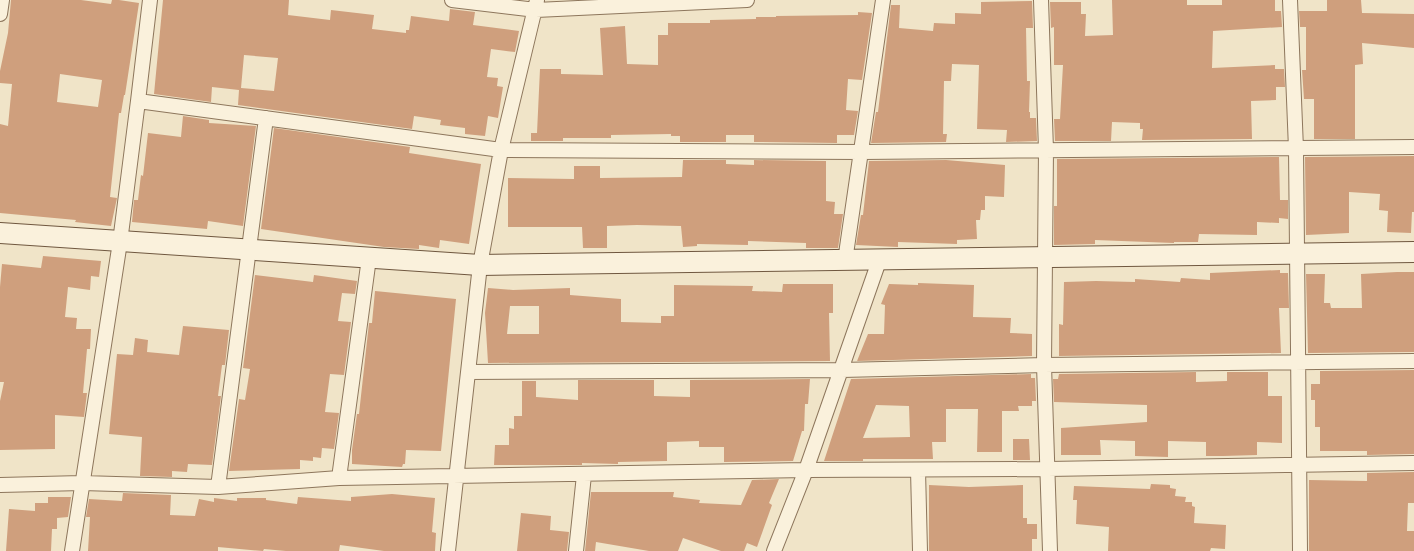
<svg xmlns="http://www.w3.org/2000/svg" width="1414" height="551" font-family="Georgia,serif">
<rect width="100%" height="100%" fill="#f0e4c8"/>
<path fill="#cf9f7d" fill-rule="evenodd" d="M11 0H81L111 4 112 0H119L139 3 125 95H124L121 113H119L110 197 117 198 111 226 75 222 76 220 0 213V124L8 126 12 84 0 83V71L8 33ZM60 74 102 80 98 107 57 102Z
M163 0H289L288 15 330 20 331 10 374 15 372 29 406 33V30H409L411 16 449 21 450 9 475 12 473 25 519 31 515 52 491 49 487 77 498 78 497 86 503 87 498 118 488 116 485 136 465 134V128L440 125 441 120 414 116 412 129 238 105 239 90 212 87 211 102 154 94ZM244 55 278 58 274 91 241 88Z
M1112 0H1187V5H1222V0H1275V11H1281L1282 27 1213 31 1212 68 1275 65V69H1284L1285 87H1276V100L1251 101 1252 139 1142 140 1143 129H1140V123L1112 122 1111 141H1055L1054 119H1060L1063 65H1054V27L1051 28 1050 2H1081V14H1086L1085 36 1113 35Z
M1327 0H1361L1362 13 1414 14V48L1362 43 1363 64 1355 65V139H1314V99H1304L1302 70H1306V27H1300L1299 11H1327Z
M1032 1 1033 28H1026L1027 81H1030L1029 112H1030V118H1036L1037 141 1006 142 1007 130 977 129 979 65 952 64 951 81H944L943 134H947L946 142 871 143 876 112H878L891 5H900L899 28 933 31 934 23 955 24V13L981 14V2Z
M858 12 872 13 862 80 848 79 846 110 858 111 854 135H837V143L754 142V135H726V142H680V136H671V134L611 135V138H563V141H531V133H537L540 69H561V74L603 75 600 28 625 26 627 64 658 65V35H668V23H710V20L756 19V17H776V16L858 15Z
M183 116 209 120V123L256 126 243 226 208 221 207 229 132 222 134 200H138L141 175 143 176 148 133 181 137Z
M274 128 410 147 409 153 481 164 469 244 440 240 439 248 419 245V249L384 247 261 229Z
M1414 156V212H1412L1411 233 1387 232 1388 211 1379 210 1380 194 1349 192V233L1306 235 1305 157Z
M1279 157 1280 200H1288V219L1279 218V223L1257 222V235L1199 234 1198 242H1174V243L1095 240V244L1054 245V206H1057V159Z
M683 160H726V164L754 165V160L826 161V201L835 202 834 214H843L838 248H806V243L748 241V245L697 244V246L683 247 681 226 637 225 607 226V248H583L582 227H508V178L574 179V166H600V178L682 177Z
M946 160 1005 165 1004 197 985 196V210H981L980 220H976L977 239 957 240V244L898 242V247L856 245 861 215H863L869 161Z
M43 256 101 261 99 277 91 276 90 290 68 287 65 317 77 318 76 329H91L90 349H87L83 393H87L84 417 55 415V449L0 450V401L4 382H0V287L2 264 41 268Z
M1280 270V273H1288L1289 308H1279L1281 353 1059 356V324L1063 325 1064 282 1096 281 1135 282V279L1180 282 1181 278 1210 280V273Z
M1397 272H1414V352L1308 353 1306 274H1325L1324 303H1330L1331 308H1362L1361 274Z
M255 275 313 282 314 275 357 281 355 294 342 293 338 321 351 322 344 375 330 374 325 412 339 413 334 449 322 448 321 458 313 457V461L300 460V469L229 471 239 399 245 400 250 369 243 368Z
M918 283 974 285 973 317 1011 318 1010 333 1032 334V356L857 361 868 334H884L885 305 881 304 889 284 918 285Z
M783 284H833V313H829L830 361 488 363 485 313 488 288 513 290 570 288V295L621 299V322L661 323V316H674V285L753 286 752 291 782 292ZM510 306H539V334H507Z
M375 291 456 299 441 451 406 450 405 464H403L402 467 352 464V450L357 414H359L369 323H372Z
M183 326 229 330 225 365H222L218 396H221L212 465 188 464 187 472 172 471V477L140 476 142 437 109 434 117 354 133 355 135 338 148 340 147 352 179 355Z
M1414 370V454L1367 455V451H1320V427H1315V400H1311V384H1320V371Z
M1196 372V382L1227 381V372H1268V396H1282V443L1257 442V455L1223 456H1206V442L1168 441V457L1135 456V441L1100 440 1101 455H1061V428L1147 422V405L1054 402 1053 379H1058L1059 374Z
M1031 374V378H1035L1036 401H1032V406H1018L1019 411H1002V452H977L978 409H946V442H932L933 459H863V461H824L851 379ZM876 405 909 406 910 437 863 438Z
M810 379 808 404H805L804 431H802L793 461 724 462V447H699V441L667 442V461L618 462V464L582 463V465H494L495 445H509V428L514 429V416H522V381H536V397L578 400V380H654V396L690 397V380Z
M1013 439H1029L1030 460H1013Z
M1414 472V503H1408L1407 531H1414V551H1309V480L1367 481V473Z
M779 479 769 503 772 505 757 547 747 543 744 551H721L683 538 678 551H649L596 542 595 551H585L591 492H674L673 497 700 500 699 503 741 505 752 480Z
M1151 484 1170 485V488L1176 489 1175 496 1186 497 1185 502H1192V506L1195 507 1194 523 1226 525 1225 549 1211 548 1210 551H1108L1109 527 1076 524 1077 500H1073L1074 486 1150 489Z
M929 485 969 487 1023 485V518H1027V524H1037V539H1032V551H929Z
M123 493 171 495 170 515 195 516 199 499 214 502V498L237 501V498H266V500L297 504 298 497 351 501V497L392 494 435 498 432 532 436 533 435 551H384L340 545 339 551H286L264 549 263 551 218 547V551H88L90 517H86L89 499 122 501Z
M48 497H71L68 517 57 518V529H52L51 551H6L9 509 35 511V503H48Z
M521 513 551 516 550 530 569 532 567 551H517Z"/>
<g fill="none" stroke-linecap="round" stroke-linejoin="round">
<defs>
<path id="street" d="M452 0 536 10 747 0
M1041 0 1046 150 1044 365 1050 551
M1290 0 1296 149 1300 551
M0 14 2 0
M138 101 150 0
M845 261 883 0
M468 372 842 370 1044 365 1414 361
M918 470 920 551
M339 478 369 258
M0 485 82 483 218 487 339 478 806 470 1048 469 1414 463
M218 487 266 118
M72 551 120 242 138 101 501 150 862 152 1414 147
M448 551 480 265 501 150 537 0
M576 551 584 475
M774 551 806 470 879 261"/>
<path id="secondary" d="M0 233 480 265 1414 252"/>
</defs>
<use href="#street" stroke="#8d765c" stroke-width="16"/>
<use href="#secondary" stroke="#6f573f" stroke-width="22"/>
<use href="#street" stroke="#faf1dc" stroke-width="14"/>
<use href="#secondary" stroke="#faf1dc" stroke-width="20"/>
</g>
</svg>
